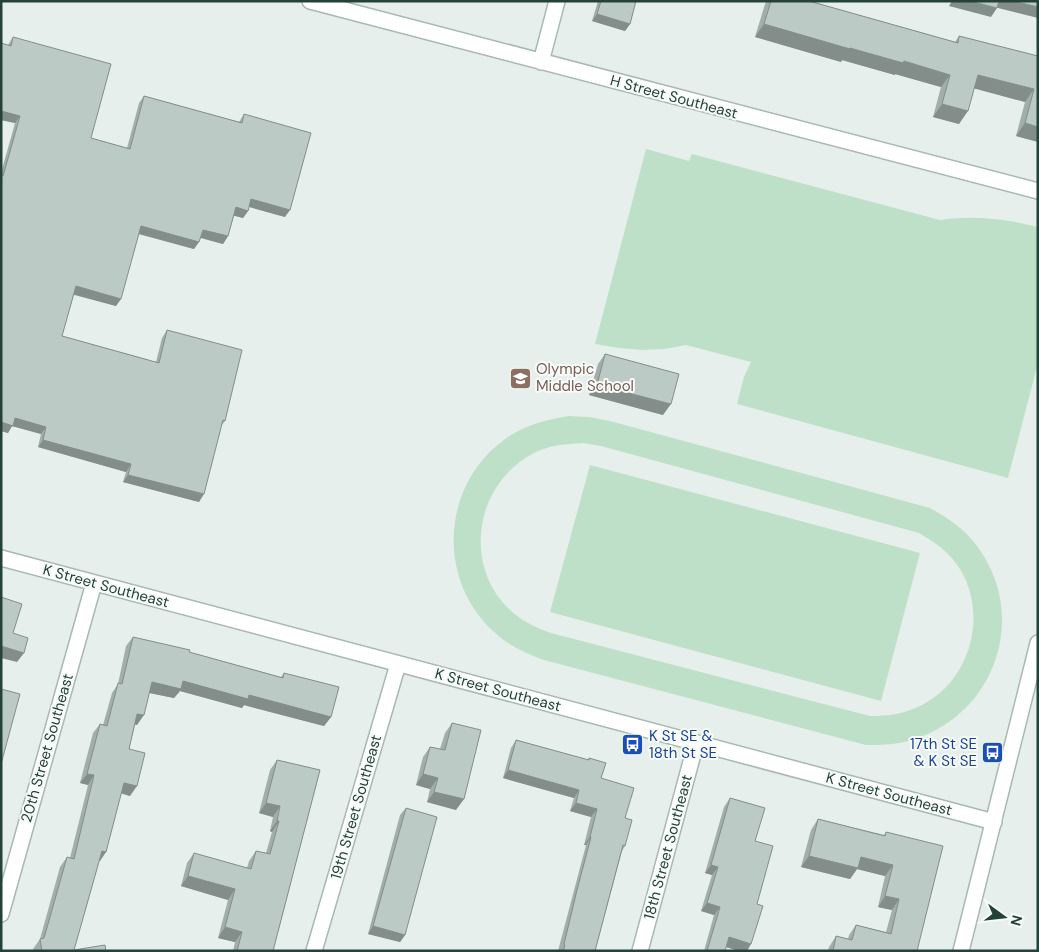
<svg xmlns="http://www.w3.org/2000/svg" width="1039" height="952" font-family="'DM Sans',sans-serif">
<rect width="100%" height="100%" fill="#e6efeb"/>
<path fill="#bfe0c8" fill-rule="evenodd" d="M646 149 689 161 692 154 940 220C973 215 1006 219 1038 227V363L1008 478 737 404 744 377 751 362 686 345 665 349 642 350 619 348 595 344Z
M569 416 589 417 610 421 930 508C948 518 965 529 977 546 1031 618 993 719 908 741 894 745 880 745 866 745L544 660C525 653 507 645 492 630 434 575 443 478 511 435 529 424 549 419 569 416ZM583 443 601 446 919 533C929 539 939 545 947 553 992 597 977 677 922 705 905 714 888 716 870 716L551 633C540 629 530 625 520 618 462 577 470 488 532 454 548 445 565 444 583 443Z
M590 465 920 553 881 701 550 612Z"/>
<g fill="none" stroke-linecap="round" stroke-linejoin="round">
<defs>
<path id="minor" d="M310 1 1038 191
M541 62 557 1
M1 558 994 822
M1 914 94 583
M314 951 398 664
M640 951 696 743"/>
<path id="tertiary" d="M961 951 1038 643"/>
</defs>
<use href="#minor" stroke="#a8b8b2" stroke-width="18"/>
<use href="#tertiary" stroke="#a8b8b2" stroke-width="18"/>
<use href="#minor" stroke="#fff" stroke-width="15"/>
<use href="#tertiary" stroke="#fff" stroke-width="15"/>
</g>
<path fill="#a1aea9" d="M598 1H636L630 24 625 31 592 21Z
M767 1H809L955 42 959 36 1038 56V142L1016 136 1025 102 974 88 959 124 933 117 941 87 895 74V75L842 60 841 62 755 37 765 4Z
M13 37 91 138 127 148 139 103 144 96 239 122 244 114 285 217 249 207 248 211 243 218 234 215 228 236 223 244 201 238 194 249 138 234 116 306 74 294 62 336 156 362 162 338 167 330 225 421 221 426 199 502 123 482 126 472 38 447 41 434 12 426 8 433 1 431V173L15 123 1 120V43L8 45Z
M605 354 663 415 589 395 598 364Z
M133 637 281 677 284 673 331 717 324 726 244 705 242 708 180 691 174 698 149 693 137 725 135 724 129 749 130 796 121 793 106 852 99 861 74 950 106 951H34L33 949 40 939 60 867 67 857 70 858 88 785 80 783 93 733 100 724 103 725 112 693 118 684 126 646Z
M452 723 456 810 427 802 430 789 416 785 423 757 430 747 440 749 445 733Z
M516 740 588 760 589 758 625 818V846L622 851 595 951H558L586 845H584L591 817 570 811 574 798 503 778 511 748Z
M277 760 320 770 273 951H233L235 942 218 938 228 900 181 886 187 863 194 853 247 868 249 861 256 851 266 853 272 832 270 831 273 817 259 813 270 770Z
M730 798 755 841 757 904 747 951H739L726 947 725 951H704L714 915 701 911 712 875 705 873 724 807Z
M406 808 405 935 400 942 368 934 400 815Z
M818 819 884 835 886 832 917 951H828L829 947 836 936 848 939 849 935 856 925 886 932 892 910 878 907 885 876 857 869 850 879 801 867 811 830Z"/>
<path fill="#838d89" d="M952 1H970L997 8 991 17 949 6Z
M998 1H1013L1038 7V18L994 7Z
M597 14 630 24 625 31 592 21Z
M764 24 904 61 950 75 941 87 895 74V75L842 60 841 62 755 37Z
M978 75 1034 89 1025 102 969 87Z
M942 104 968 111 959 124 933 117Z
M1 111 20 116 15 123 1 120Z
M1025 123 1038 127V142L1016 136Z
M251 199 290 210 285 217 246 206Z
M236 207 248 211 243 218 231 215Z
M141 226 199 242 194 249 136 233Z
M203 230 228 236 223 244 198 237Z
M76 286 121 299 116 306 71 294Z
M597 385 671 404 663 415 589 395Z
M15 418 46 427 41 434 12 426 8 433 1 431V422Z
M43 440 131 464 126 472 38 447Z
M128 475 204 494 199 502 123 482Z
M1 646 24 653 17 662 1 658Z
M183 681 249 695 331 717 324 726 244 705 242 708 180 691 174 698 145 692 152 682Z
M137 714 144 715 137 725 131 723Z
M508 770 579 790 574 798 503 778Z
M87 774 94 775 88 785 80 783Z
M423 774 438 778 430 789 416 785Z
M124 783 137 786 130 796 117 792Z
M434 792 464 799 456 810 427 802Z
M266 803 280 806 273 817 259 813Z
M576 803 597 809 591 817 570 811Z
M277 821H279L272 832 270 831Z
M590 837H591L586 845H584Z
M102 851 106 852 100 861 96 860Z
M809 856 861 857 893 865 885 876 857 869 850 879 801 867Z
M711 865 718 867 712 875 705 873Z
M188 876 235 889 228 900 181 886Z
M885 896 899 899 892 910 878 907Z
M707 903 720 907 714 915 701 911Z
M373 926 405 935 400 942 368 934Z
M225 927 242 932 235 942 218 938Z
M729 937 751 944 747 951H739L723 946Z"/>
<path fill="#bbcac4" stroke="#838d89" d="M601 1H636L630 24 597 14Z
M771 1H809L958 43 959 36 1038 56V127L1025 123 1034 89 978 75 968 111 942 104 950 75 904 61 903 63 850 48V49L764 24Z
M970 1H999L997 8Z
M1013 1H1038V7Z
M13 37 111 64 91 138 130 149 144 96 242 123 244 114 311 133 290 210 251 199 248 211 236 207 228 236 203 230 199 242 141 226 121 299 76 286 62 336 159 363 167 330 242 350 225 421 223 420 204 494 128 475 131 464 43 440 46 427 15 418 13 426 1 422V175L3 176 20 116 1 111V43L11 46Z
M605 354 679 374 671 404 597 385Z
M1 597 22 604 13 633 28 638 24 653 1 646Z
M133 637 190 650 189 652 283 678 284 673 339 687 331 717 249 695 248 699 183 681 181 689 152 682 144 715 137 714 129 749 145 753 137 786 124 783 106 852 102 851 74 950 105 945 106 951H42L40 939 44 938 67 857 74 859 94 775 87 774 100 724 107 726 118 683 122 684Z
M1 689 20 694 1 764Z
M452 723 481 730 464 799 434 792 438 778 423 774 430 747 445 750Z
M516 740 589 760V758L606 763 601 778 634 788 625 818 632 820 625 846 623 845 595 951H563L565 945 564 944 577 890 591 837H590L597 809 576 803 579 790 508 770Z
M277 760 320 770 273 951H237L242 932 225 927 235 889 188 876 194 853 251 869 256 851 270 854 279 821H277L280 806 266 803Z
M730 798 765 808 755 841 773 846 757 904 763 906 751 944 729 937 725 951H707L720 907 707 903 718 867 711 865Z
M406 808 437 817 405 935 373 926Z
M818 819 885 836 886 832 943 846 917 951H833L836 936 852 940 856 925 891 934 899 899 885 896 893 865 861 857 858 868 809 856Z"/>
<defs>
<symbol id="school-square" viewBox="-11 -11 22 22"><rect x="-9" y="-9" width="18" height="18" rx="4" fill="#8d6e63" stroke="#f7fbf9"/><path d="M0-5L7-2L0 1L-7-2ZM-4 1L0 2.5L4 1V4Q0 6-4 4Z" fill="#fff"/></symbol>
<symbol id="bus-square" viewBox="-11 -11 22 22"><rect x="-9" y="-9" width="18" height="18" rx="4" fill="#1a4fb4" stroke="#f7fbf9"/><path d="M-5-6H5V4H4V6H2V4H-2V6H-4V4H-5ZM-3.5-4V0h7V-4ZM-3.5 1.2v1.5H-2V1.2ZM2 1.2v1.5H3.5V1.2Z" fill="#fff"/></symbol>
</defs>
<g fill-rule="evenodd">
<use href="#school-square" x="508" y="366" width="25" height="25"/>
<use href="#bus-square" x="620" y="732" width="25" height="25"/>
<use href="#bus-square" x="980" y="740" width="25" height="25"/>
</g>
<g text-anchor="middle" stroke-width="4" stroke-linejoin="round" paint-order="stroke">
<g font-size="15" fill="#24423a" stroke="#f7fbf9">
<text transform="translate(674 97) rotate(15)" y="5">H Street Southeast</text>
<text transform="translate(106 586) rotate(15)" y="5">K Street Southeast</text>
<text transform="translate(498 690) rotate(15)" y="5">K Street Southeast</text>
<text transform="translate(47 748) rotate(-74)" y="5">20th Street Southeast</text>
<text transform="translate(889 794) rotate(15)" y="5">K Street Southeast</text>
<text transform="translate(356 807) rotate(-74)" y="5">19th Street Southeast</text>
<text transform="translate(668 847) rotate(-75)" y="5">18th Street Southeast</text>
</g>
<g font-size="15" fill="#785e54" stroke="#f7fbf9" text-anchor="start">
<text x="536" y="374">Olympic<tspan x="536" dy="17">Middle School</tspan></text>
</g>
<g font-size="15" fill="#164399" stroke="#f7fbf9" text-anchor="start">
<text x="649" y="741">K St SE &amp;<tspan x="649" dy="17">18th St SE</tspan></text>
<text x="977" y="749" text-anchor="end">17th St SE<tspan x="977" dy="17">&amp; K St SE</tspan></text>
</g>
</g>
<rect width="1039" height="952" fill="none" stroke="#24423a" stroke-width="5"/>
<g transform="translate(1004 917) rotate(105)" stroke="#f7fbf9" stroke-width="4" paint-order="stroke">
<path d="M0-4L9 19L0 12L-9 19Z" fill="#24423a"/>
<text y="-8" font-size="14" font-weight="bold" text-anchor="middle" fill="#24423a">N</text>
</g>
</svg>
